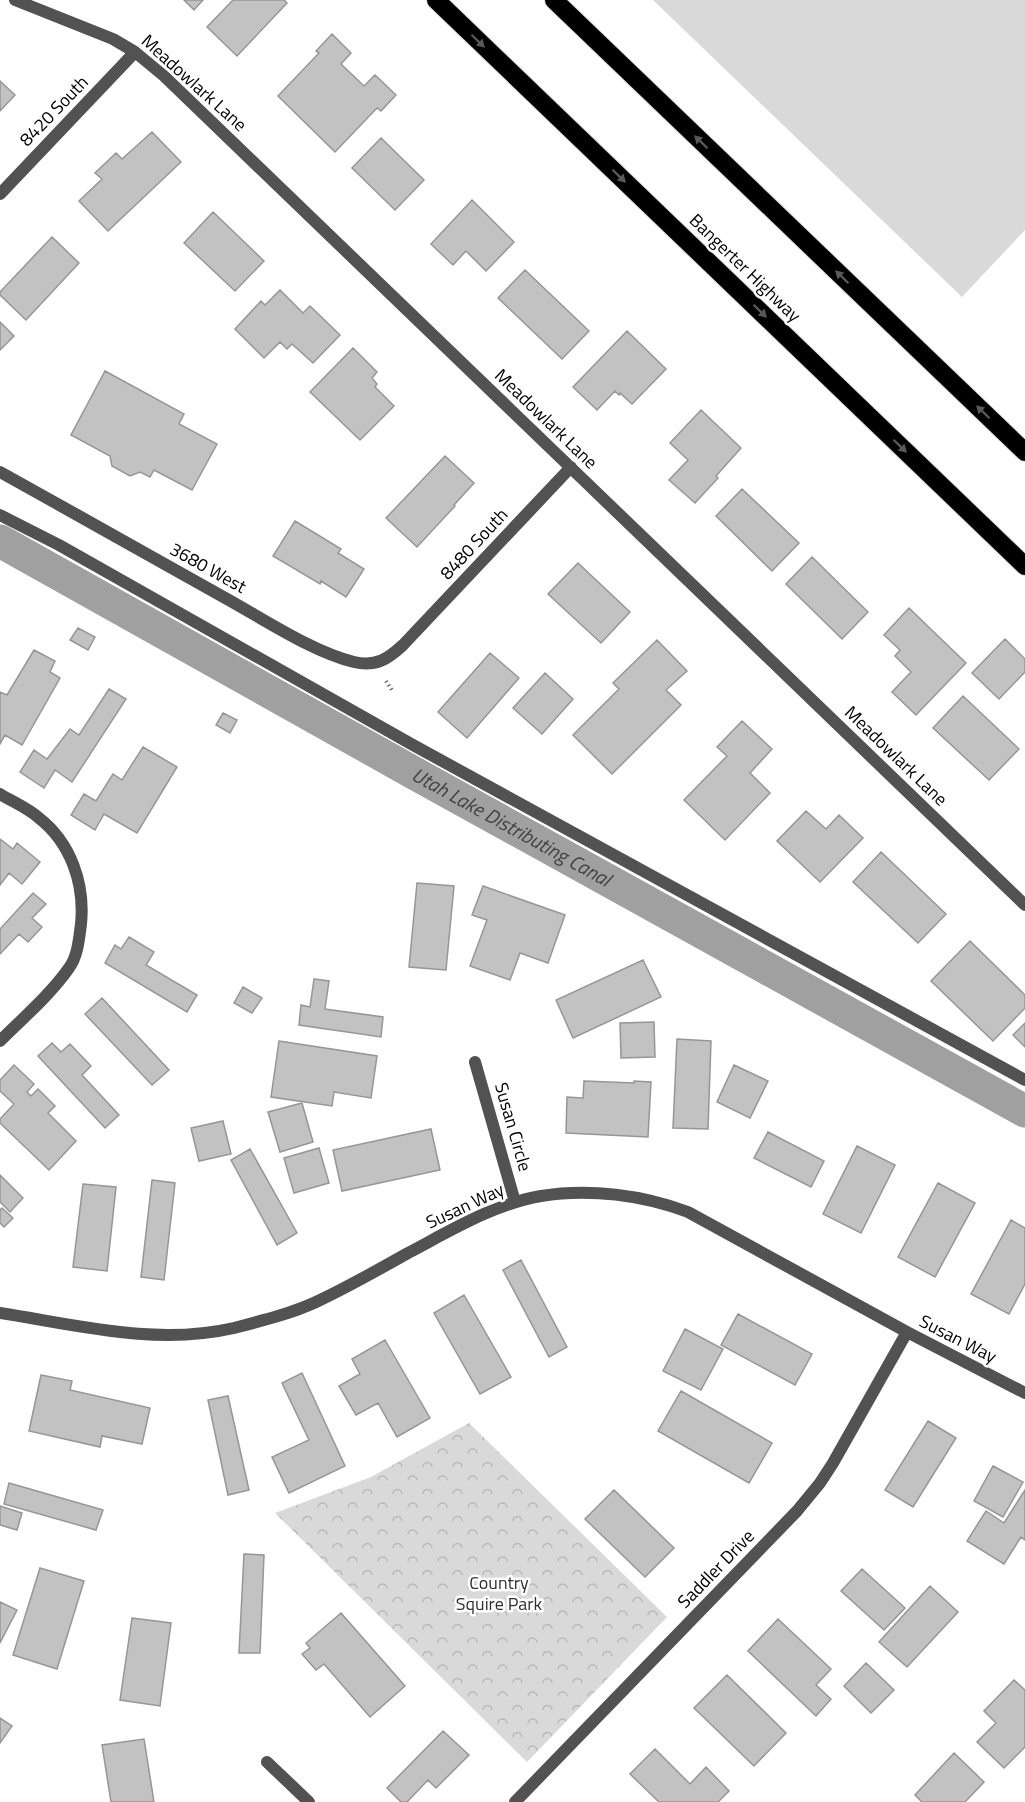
<svg xmlns="http://www.w3.org/2000/svg" width="1025" height="1802" font-family="'Titillium Web',sans-serif">
<defs>
<pattern id="forest-crowns" width="20" height="18" patternUnits="userSpaceOnUse" patternTransform="scale(1.5)"><rect width="20" height="18" fill="#d9d9d9"/><path d="M2 6a3 3 0 1 1 6 0M12 15a3 3 0 1 1 6 0" fill="none" stroke="#b8b8b8"/></pattern>
</defs>
<rect width="100%" height="100%" fill="#fff"/>
<path fill="#d9d9d9" d="M653 0H1025V230L962 297Z"/>
<path fill="url(#forest-crowns)" d="M469 1423 667 1617 527 1762 275 1513 371 1477Z"/>
<g fill="none" stroke-linecap="round" stroke-linejoin="round">
<path stroke="#a0a0a0" stroke-width="33" id="s1" d="M0 541 414 773 1025 1111"/>
</g>
<path fill="#c2c2c2" stroke="#969696" stroke-width="1.5" d="M184 0H203L194 10Z
M233 0H284L287 3 237 56 207 27Z
M332 34 351 53 341 64 364 86 375 75 396 95 381 111 377 108 335 152 278 96 319 53 316 51Z
M0 81 15 95 0 111Z
M152 132 181 162 108 231 79 201 102 179 95 173 116 153 122 159Z
M381 138 424 180 395 210 352 168Z
M472 200 514 242 486 271 466 251 453 265 431 244Z
M213 212 264 261 235 291 184 243Z
M52 237 79 263 26 320 0 295V292Z
M525 270 589 331 562 359 498 298Z
M280 290 303 313 310 306 340 335 313 363 292 344 287 349 280 342 264 358 235 329 261 301 265 305Z
M0 322 14 336 0 350Z
M627 331 666 369 632 404 620 393 619 395 615 391 597 410 573 387Z
M353 348 377 372 372 378 377 384 375 387 394 406 360 440 310 392Z
M105 371 184 414 179 424 217 444 192 490 154 470 150 477 140 472 130 476 112 466 110 456 71 435Z
M701 410 741 448 716 476 718 478 695 503 669 480 688 460 670 443Z
M445 456 474 483 454 505 455 506 417 547 386 518Z
M742 489 799 543 772 571 716 516Z
M295 521 341 549 338 553 364 569 346 597 321 581 320 584 273 556Z
M812 557 868 612 842 639 786 584Z
M578 563 630 612 601 643 548 594Z
M909 608 966 663 916 715 892 692 911 672 895 656 900 650 884 635Z
M78 628 95 637 88 650 70 640Z
M1005 639 1025 659V672L999 699 972 673Z
M657 640 687 671 666 690 681 705 612 774 573 735 619 689 613 683Z
M34 650 55 661 50 672 60 678 22 745 5 735 0 744V692L7 695Z
M490 653 519 678 467 738 438 712Z
M545 673 573 699 542 734 513 708Z
M109 689 126 699 72 782 55 770 44 788 20 772 34 750 47 759 70 729 79 735Z
M963 696 1019 749 989 780 933 728Z
M223 713 237 720 230 733 216 725Z
M742 721 772 749 750 773 770 793 725 840 684 800 727 756 717 747Z
M143 747 177 767 137 833 104 814 95 830 71 815 84 794 96 801 113 774 122 780Z
M806 811 826 829 839 815 863 838 820 882 777 841Z
M0 839 13 849 17 843 40 862 22 884 9 873 0 885Z
M881 852 946 914 918 943 853 882Z
M417 883 454 886 446 970 409 967Z
M483 886 565 915 548 963 520 953 510 980 470 966 487 920 472 915Z
M33 893 46 904 32 918 42 927 28 942 19 934 0 954V929Z
M129 937 154 952 146 965 197 995 187 1012 105 963 115 945 121 949Z
M970 941 1025 995V1008L993 1041 931 981Z
M643 960 661 997 573 1038 556 1000Z
M314 979 329 981 325 1009 383 1017 381 1037 299 1025 301 1005 310 1007Z
M243 987 262 998 252 1013 234 1003Z
M102 998 169 1070 152 1085 85 1014Z
M654 1022 655 1057 621 1058 620 1023Z
M1025 1023V1047L1013 1035Z
M677 1039 711 1041 708 1129 673 1128Z
M279 1041 377 1056 371 1098 334 1092 332 1106 271 1097Z
M52 1043 61 1052 70 1044 91 1066 82 1075 119 1115 105 1128 38 1056Z
M14 1065 34 1084 27 1092 31 1096 38 1089 55 1106 48 1113 76 1141 49 1170 0 1123V1119L14 1104 0 1091V1080Z
M734 1065 768 1081 750 1118 717 1102Z
M584 1081 634 1083V1081L651 1082 648 1137 566 1133 567 1097 583 1098Z
M302 1103 313 1142 280 1152 268 1112Z
M223 1121 231 1154 199 1161 191 1128Z
M431 1129 440 1170 342 1191 333 1150Z
M768 1132 824 1161 811 1187 754 1158Z
M857 1146 895 1165 861 1233 823 1214Z
M319 1148 329 1183 294 1193 284 1158Z
M250 1149 297 1233 277 1245 231 1160Z
M0 1175 23 1198 10 1212 0 1202Z
M152 1180 175 1183 164 1280 141 1277Z
M938 1183 975 1203 935 1277 898 1257Z
M83 1184 116 1187 107 1271 73 1267Z
M2 1208 13 1218 4 1227 0 1223V1210Z
M1011 1220 1025 1228V1284L1009 1314 971 1294Z
M521 1260 567 1347 549 1357 503 1270Z
M464 1295 511 1377 480 1394 434 1313Z
M738 1314 812 1354 795 1385 721 1345Z
M685 1329 723 1349 701 1390 663 1371Z
M385 1340 430 1418 397 1437 378 1403 356 1415 339 1386 360 1374 352 1359Z
M302 1373 345 1466 289 1493 272 1457 309 1440 282 1383Z
M41 1375 72 1381 70 1390 150 1408 142 1444 102 1436 100 1447 29 1431Z
M681 1391 772 1443 749 1483 658 1431Z
M228 1396 249 1490 228 1495 208 1400Z
M928 1421 956 1438 913 1507 885 1490Z
M993 1466 1023 1482 1003 1517 974 1501Z
M9 1483 103 1510 96 1530 4 1504Z
M614 1490 674 1548 645 1577 585 1519Z
M1025 1490V1540L1021 1537 1004 1564 967 1541 986 1511 1004 1523Z
M0 1506 22 1513 17 1530 0 1525Z
M244 1554 264 1555 260 1653H239Z
M40 1568 84 1581 57 1669 13 1655Z
M862 1569 905 1608 884 1630 841 1591Z
M930 1586 958 1612 907 1667 879 1642Z
M0 1602 17 1610 0 1643Z
M341 1613 405 1686 370 1717 324 1664 316 1670 302 1654 310 1648 306 1643Z
M132 1618 171 1623 160 1706 120 1700Z
M778 1619 831 1669 816 1685 831 1699 816 1716 748 1651Z
M866 1663 894 1690 871 1713 844 1686Z
M727 1675 786 1733 754 1766 694 1708Z
M1014 1680 1025 1690V1747L1004 1768 977 1742 996 1723 984 1711Z
M0 1718 12 1726 0 1743Z
M443 1731 469 1755 436 1788 428 1780 407 1802H401L387 1788Z
M144 1739 154 1802H111L102 1745Z
M655 1749 690 1784 706 1767 729 1791 718 1802H659L630 1774Z
M954 1753 984 1782 965 1802H922L915 1795Z"/>
<g fill="none" stroke-linecap="round" stroke-linejoin="round">
<defs>
<path id="motorway" d="M436 0 1025 566
M554 0 1025 452"/>
</defs>
<use href="#motorway" stroke="#dbdbdb" stroke-width="20"/>
<path stroke="#747474" stroke-width="4" stroke-dasharray="1.5 3" stroke-linecap="butt" d="M386 681 392 690"/>
<path stroke="#525252" stroke-width="12" d="M0 515 59 545 413 745 1025 1080
M0 794C13 802 28 808 39 818 71 843 85 884 81 924 79 938 78 956 69 968 50 995 23 1018 0 1041"/>
<path stroke="#525252" stroke-width="12" d="M15 0 113 39 135 52 164 76 1025 905
M0 194 135 52
M0 472C76 514 152 557 227 599 265 620 313 652 354 662 376 667 388 659 403 645L571 467
M475 1062 515 1202
M0 1313C77 1325 156 1346 234 1328 261 1321 290 1314 316 1302 348 1287 378 1270 408 1253 450 1231 494 1204 541 1196 589 1188 643 1195 688 1212L907 1332 1025 1393
M267 1762 309 1802
M515 1802 797 1511 820 1483 833 1463 907 1332"/>
<use href="#motorway" stroke="#000" stroke-width="18"/>
</g>
<defs><path id="oneway-solid" d="M-6-.8H1V-3.2L6.5 0L1 3.2V.8H-6Z" transform="scale(1.5)"/></defs>
<g fill="#595959">
<use href="#oneway-solid" transform="translate(478 41) rotate(44)"/>
<use href="#oneway-solid" transform="translate(701 142) rotate(-136)"/>
<use href="#oneway-solid" transform="translate(619 176) rotate(44)"/>
<use href="#oneway-solid" transform="translate(842 277) rotate(-136)"/>
<use href="#oneway-solid" transform="translate(760 311) rotate(44)"/>
<use href="#oneway-solid" transform="translate(983 412) rotate(-136)"/>
<use href="#oneway-solid" transform="translate(900 446) rotate(44)"/>
</g>
<g text-anchor="middle" stroke-width="5" stroke-linejoin="round" paint-order="stroke">
<g font-size="18" fill="#000" stroke="#fff">
<text transform="translate(194 83) rotate(42)" y="6">Meadowlark Lane</text>
<text transform="translate(54 111) rotate(-46)" y="6">8420 South</text>
<text transform="translate(745 268) rotate(44)" y="6">Bangerter Highway</text>
<text transform="translate(546 419) rotate(44)" y="6">Meadowlark Lane</text>
<text transform="translate(474 544) rotate(-47)" y="6">8480 South</text>
<text transform="translate(208 568) rotate(29)" y="6">3680 West</text>
<text transform="translate(896 756) rotate(44)" y="6">Meadowlark Lane</text>
<text transform="translate(513 1127) rotate(74)" y="6">Susan Circle</text>
<text transform="translate(465 1206) rotate(-25)" y="6">Susan Way</text>
<text transform="translate(958 1339) rotate(27)" y="6">Susan Way</text>
<text transform="translate(716 1569) rotate(-46)" y="6">Saddler Drive</text>
</g>
<g font-size="18" fill="#303030" stroke="#fff">
<text x="499" y="1589">Country<tspan x="499" dy="21">Squire Park</tspan></text>
</g>
<g font-size="20" font-style="italic" fill="#414141" stroke="#fff">
<text dy="7" stroke="none"><textPath href="#s1" startOffset="586">Utah Lake Distributing Canal</textPath></text>
</g>
</g>
</svg>
